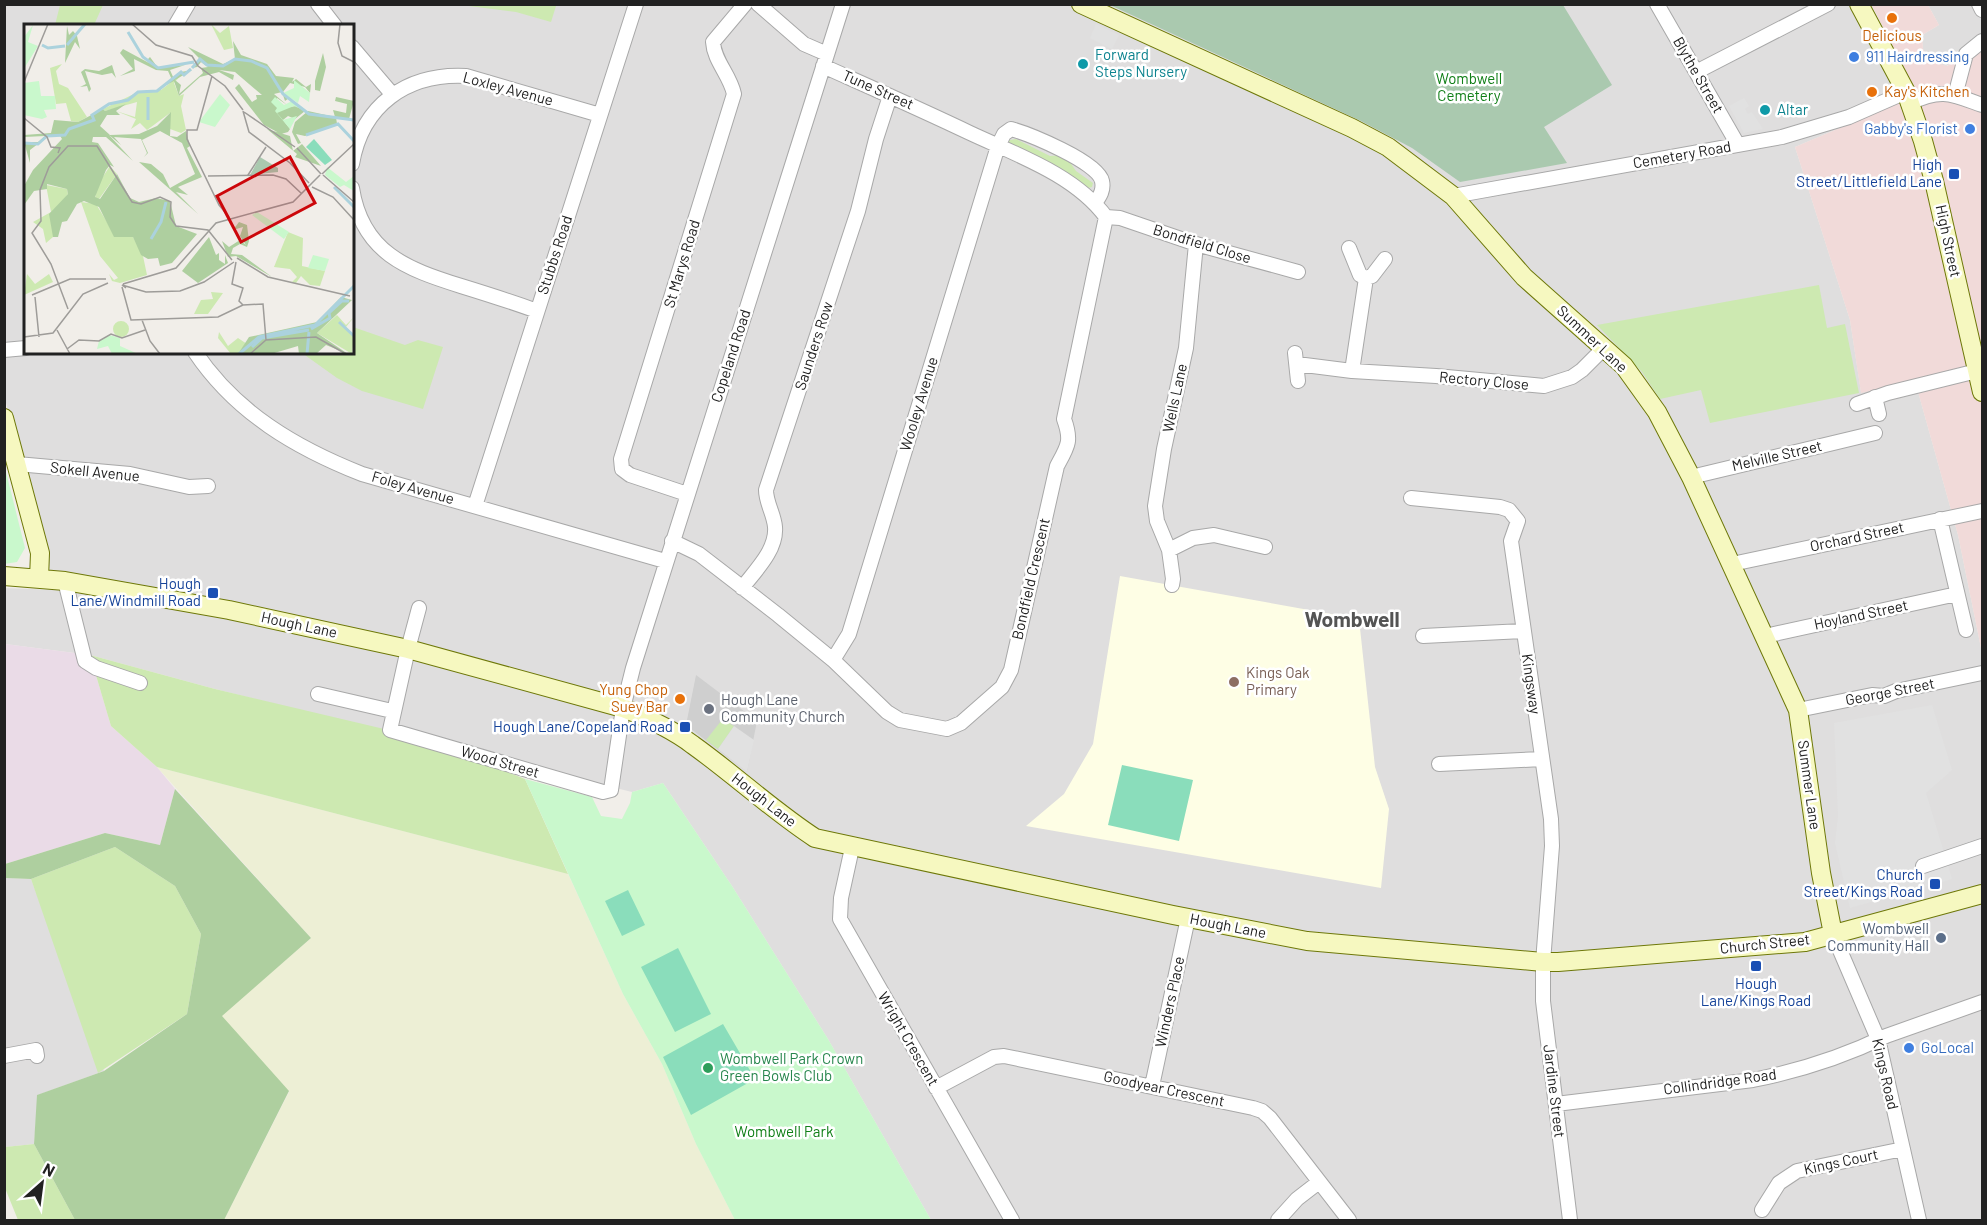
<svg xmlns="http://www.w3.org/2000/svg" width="1987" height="1225" font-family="Barlow,sans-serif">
<rect width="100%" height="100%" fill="#f1eee9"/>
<path fill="#dfdede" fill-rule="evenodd" d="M5 5H1876L1872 7 1908 76 1901 102 1795 147 1850 320 1861 392 1915 381 1958 535 1982 653V1220H931L828 1039 732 886 663 783 632 792 215 689 90 655 5 644 4 588 55 590 5 399ZM26 26H352V352H26Z
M1928 5H1982V45L1946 66 1929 61 1923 49 1922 35 1939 25Z
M5 878 31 879 104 1071 38 1095 34 1144 5 1147Z"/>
<path fill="#f1dad9" d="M1876 4 1928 5 1939 25 1922 35 1923 49 1930 61 1947 66 1982 45V653L1958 535 1915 381 1861 393 1850 320 1795 147 1901 102 1908 76 1872 6Z"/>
<path fill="#eadbe7" d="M5 644 90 655 111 726 157 767 175 789 160 845 105 833 5 864Z"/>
<path fill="#fefee5" d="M1120 576 1359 619 1375 767 1389 809 1381 888 1026 826 1064 794 1093 744Z"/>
<path fill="#cfcfcf" d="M696 675 757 721 747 772 686 725Z"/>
<path fill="#edefd5" d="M157 767 568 874 623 994 662 1064 696 1144 735 1220H224L289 1092 221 1016 311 938Z"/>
<path fill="#cde9b1" d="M60 5V4L103 5 94 25H55Z
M553 5 556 6 551 22 516 12 461 5Z
M1016 139 1050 156 1065 155 1076 171 1093 183 1092 187 1088 188 1059 168 1009 145 1008 142 1010 140Z
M1819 285 1827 328 1845 324 1859 393 1710 423 1701 390 1660 399 1642 372 1597 325Z
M353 327 405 345 418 340 443 347 423 409 362 391 337 378 302 353 352 352Z
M90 655 215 689 418 737 525 779 568 874 157 767 111 726Z
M725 716 732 721 730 724 734 726 718 749 706 740Z
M115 847 175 886 201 934 187 1014 98 1073 31 879Z
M34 1144 75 1220H18L5 1188V1147Z"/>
<path fill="#aecf9f" d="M175 789 311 938 222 1016 289 1091 224 1220H75L34 1144 37 1095 104 1071 187 1014 201 934 175 886 115 847 31 879 5 878V864L105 833 160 845Z"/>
<path fill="#aac9af" d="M1110 5H1563L1612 85 1544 127 1567 163 1460 182 1412 148 1361 121Z"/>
<path fill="#c9f8cc" d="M5 468 25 548 17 562 4 564Z
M525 779 592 797 601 816 622 819 630 803 632 792 663 783 732 886 828 1039 931 1220H735L696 1144 662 1064 623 994Z"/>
<path fill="#8addbb" d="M1122 765 1193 780 1179 841 1108 825Z
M628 890 645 925 622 936 605 901Z
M678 948 711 1014 675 1032 641 967Z
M723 1024 755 1079 691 1115 663 1057Z"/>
<path fill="#e1e1e1" d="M1096 24 1119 35 1112 49 1090 38Z
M1744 98 1749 106 1745 109 1748 114 1752 112 1763 129 1744 133 1729 106Z
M1932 705 1952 770 1926 793 1952 879 1850 908 1835 843 1838 816 1834 723Z
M734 726 754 740 747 772 718 749Z"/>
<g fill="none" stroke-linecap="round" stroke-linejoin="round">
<defs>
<path id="street" d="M318 4 335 26
M758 4 804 44 827 54
M1657 4 1738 145
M1979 4 1982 10
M175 26 188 4
M352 47 392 94
M1696 72 1828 4
M1955 96 1966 54 1982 41
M1910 103C1942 88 1951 94 1982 105
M352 164C362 105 407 73 466 76L600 115
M352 188C362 253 407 269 461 286 487 294 512 302 537 311
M1453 196 1782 137 1849 117 1906 92
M1106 217 1120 218 1196 244 1298 272
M1349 248 1360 275 1366 278
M4 350 26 348
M195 352C236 413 296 448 362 474L665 561
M1295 353 1298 381
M1297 364 1352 371 1436 376 1544 386 1572 377 1582 370 1604 348
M1352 371 1366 278 1372 276 1385 259
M1875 397 1879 414
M1857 404 1888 393 1977 371
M17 464 130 474 189 487 208 486
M1691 477 1875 433
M687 494 630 475 622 469 621 459 734 94C730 75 714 61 713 42L745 4
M1411 498 1500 507 1509 510 1518 521 1511 541 1551 819 1552 846 1543 962V1001L1570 1220
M475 506 636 4
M1940 519 1966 630
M672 541 699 554 778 615 833 660 887 712 900 720 947 729 961 723 1002 687 1011 670 1057 466C1068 446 1072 441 1064 419L1106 217C1075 175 1017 155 970 133 922 110 872 88 823 66
M1169 550 1193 538 1214 535 1265 547
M1732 564 1982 511
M65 581 85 661 96 668 140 683
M1172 585 1173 579 1169 550 1157 521 1155 506 1164 449 1186 348 1196 244
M742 588C755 571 777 550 775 527 774 514 766 503 766 490L858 211 876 139 890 96
M419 608 408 649 390 730 603 792 611 790 623 708 633 668 843 4
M1423 636 1523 631
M1765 636 1957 594
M833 660 849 634 998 146 1004 134 1011 129C1029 134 1098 162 1102 181 1104 190 1100 196 1095 203
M318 694 392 711
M1798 710 1872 695 1884 696 1896 691 1982 673
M1439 764 1542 759
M852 848 841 898 840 919 1012 1220
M1923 866 1982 846
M1833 934 1878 1039 1919 1220
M4 1056 36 1050 37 1056
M1152 1086 1188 918
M936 1088 994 1057 1004 1056 1253 1108 1262 1111 1270 1118 1349 1220
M1556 1104 1753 1080C1798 1071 1845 1056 1886 1036L1982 1002
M1762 1210 1779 1183 1797 1171 1903 1149
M1278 1220 1297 1199 1319 1182"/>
<path id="secondary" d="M1081 4 1352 128 1388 147 1453 196 1524 277 1624 366 1657 412 1691 477 1798 710 1821 873 1833 934
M1859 4 1906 92 1923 141 1934 181 1982 392
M4 418 40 553 39 579
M4 576 65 581 229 610 408 649 623 708C648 718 672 729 693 745 735 775 772 810 815 838L1173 915 1307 941 1543 962H1558L1805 942 1982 894"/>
</defs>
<use href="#street" stroke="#a8a8a8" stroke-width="16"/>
<use href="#secondary" stroke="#6e7809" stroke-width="20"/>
<use href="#street" stroke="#fff" stroke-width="14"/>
<use href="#secondary" stroke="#f6f8c0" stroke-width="18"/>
</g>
<g fill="#e8710a" stroke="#fff" stroke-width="2">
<circle cx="1892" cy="18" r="6"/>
<circle cx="1872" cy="92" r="6"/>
<circle cx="680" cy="699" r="6"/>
</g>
<g fill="#3f7fe0" stroke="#fff" stroke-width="2">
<circle cx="1854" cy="57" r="6"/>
<circle cx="1970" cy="129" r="6"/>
<circle cx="1909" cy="1048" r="6"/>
</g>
<g fill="#0f9aa8" stroke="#fff" stroke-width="2">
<circle cx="1083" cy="64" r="6"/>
<circle cx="1765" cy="110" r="6"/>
</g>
<g fill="#1a4fb4" stroke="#fff" stroke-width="2">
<rect x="1948" y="168" width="12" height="12" rx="3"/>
<rect x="207" y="587" width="12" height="12" rx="3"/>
<rect x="679" y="721" width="12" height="12" rx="3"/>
<rect x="1929" y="878" width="12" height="12" rx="3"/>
<rect x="1750" y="960" width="12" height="12" rx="3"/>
</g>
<circle fill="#8d6e63" stroke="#fff" stroke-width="2" cx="1234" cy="682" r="6"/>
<circle fill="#6b7280" stroke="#fff" stroke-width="2" cx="709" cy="709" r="6"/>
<circle fill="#5c6f8a" stroke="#fff" stroke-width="2" cx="1941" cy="938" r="6"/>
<circle fill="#2e9e5b" stroke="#fff" stroke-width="2" cx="708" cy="1068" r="6"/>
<g text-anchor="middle" stroke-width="5" stroke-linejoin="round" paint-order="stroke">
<g font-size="15" fill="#c56008" stroke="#fff">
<text x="1892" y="41">Delicious</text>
<text x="1884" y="97" text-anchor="start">Kay's Kitchen</text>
<text x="668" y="695" text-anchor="end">Yung Chop<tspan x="668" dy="17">Suey Bar</tspan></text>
</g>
<g font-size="15" fill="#0d838f" stroke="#fff" text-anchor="start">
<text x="1095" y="60">Forward<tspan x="1095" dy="17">Steps Nursery</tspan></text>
<text x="1777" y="115">Altar</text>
</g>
<g font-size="15" fill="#366cbe" stroke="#fff" text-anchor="start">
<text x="1866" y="62">911 Hairdressing</text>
<text x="1958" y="134" text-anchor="end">Gabby's Florist</text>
<text x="1921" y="1053">GoLocal</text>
</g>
<g font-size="15" fill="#212121" stroke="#fff">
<text transform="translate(1698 75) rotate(60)" y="5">Blythe Street</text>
<text transform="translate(508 89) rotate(15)" y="5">Loxley Avenue</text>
<text transform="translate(878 90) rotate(24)" y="5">Tune Street</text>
<text transform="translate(1682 155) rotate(-10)" y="5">Cemetery Road</text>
<text transform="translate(1948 241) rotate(78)" y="5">High Street</text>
<text transform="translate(1202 244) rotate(17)" y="5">Bondfield Close</text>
<text transform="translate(555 255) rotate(-72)" y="5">Stubbs Road</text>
<text transform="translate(682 264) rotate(-73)" y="5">St Marys Road</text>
<text transform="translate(1592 339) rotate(43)" y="5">Summer Lane</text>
<text transform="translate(814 346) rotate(-72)" y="5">Saunders Row</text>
<text transform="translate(731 356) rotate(-72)" y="5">Copeland Road</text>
<text transform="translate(1484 381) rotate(5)" y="5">Rectory Close</text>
<text transform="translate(1175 398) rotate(-78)" y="5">Wells Lane</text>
<text transform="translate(919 404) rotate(-73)" y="5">Wooley Avenue</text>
<text transform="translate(1777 456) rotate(-13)" y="5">Melville Street</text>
<text transform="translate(95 472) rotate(6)" y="5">Sokell Avenue</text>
<text transform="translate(413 488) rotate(16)" y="5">Foley Avenue</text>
<text transform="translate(1857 537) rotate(-12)" y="5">Orchard Street</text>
<text transform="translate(1031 579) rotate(-77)" y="5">Bondfield Crescent</text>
<text transform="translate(1861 615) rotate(-12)" y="5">Hoyland Street</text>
<text transform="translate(299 625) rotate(12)" y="5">Hough Lane</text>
<text transform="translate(1531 684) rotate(82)" y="5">Kingsway</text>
<text transform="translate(1890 692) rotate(-11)" y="5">George Street</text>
<text transform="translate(500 762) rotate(16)" y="5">Wood Street</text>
<text transform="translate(1809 785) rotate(82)" y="5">Summer Lane</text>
<text transform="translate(764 800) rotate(38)" y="5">Hough Lane</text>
<text transform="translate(1228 926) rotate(11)" y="5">Hough Lane</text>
<text transform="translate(1765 944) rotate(-6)" y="5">Church Street</text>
<text transform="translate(1170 1002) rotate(-78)" y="5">Winders Place</text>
<text transform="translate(908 1039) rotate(60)" y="5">Wright Crescent</text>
<text transform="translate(1885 1074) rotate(77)" y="5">Kings Road</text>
<text transform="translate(1720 1082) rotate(-8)" y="5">Collindridge Road</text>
<text transform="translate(1164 1089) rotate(12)" y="5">Goodyear Crescent</text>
<text transform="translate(1554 1091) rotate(83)" y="5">Jardine Street</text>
<text transform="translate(1841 1162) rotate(-12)" y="5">Kings Court</text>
</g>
<g font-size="15" fill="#107f17" stroke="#fff">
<text x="1469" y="84">Wombwell<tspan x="1469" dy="17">Cemetery</tspan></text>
<text x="784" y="1137">Wombwell Park</text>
</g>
<g font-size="15" fill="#164399" stroke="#fff" text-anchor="end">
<text x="1942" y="170">High<tspan x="1942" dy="17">Street/Littlefield Lane</tspan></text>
<text x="201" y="589">Hough<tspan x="201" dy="17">Lane/Windmill Road</tspan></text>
<text x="673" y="732">Hough Lane/Copeland Road</text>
<text x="1923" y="880">Church<tspan x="1923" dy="17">Street/Kings Road</tspan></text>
<text x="1756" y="989" text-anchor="middle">Hough<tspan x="1756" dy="17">Lane/Kings Road</tspan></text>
</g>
<g font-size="15" fill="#785e54" stroke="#fff" text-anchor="start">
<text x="1246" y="678">Kings Oak<tspan x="1246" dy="17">Primary</tspan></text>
</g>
<g font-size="15" fill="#5b616d" stroke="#fff" text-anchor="start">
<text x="721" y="705">Hough Lane<tspan x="721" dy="17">Community Church</tspan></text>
</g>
<g font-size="15" fill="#4e5e75" stroke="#fff" text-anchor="end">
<text x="1929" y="934">Wombwell<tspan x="1929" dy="17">Community Hall</tspan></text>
</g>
<g font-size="15" fill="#27864d" stroke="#fff" text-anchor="start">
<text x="720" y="1064">Wombwell Park Crown<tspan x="720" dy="17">Green Bowls Club</tspan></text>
</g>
<g font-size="21" font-weight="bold" fill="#545454" stroke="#fff">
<text x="1352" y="627">Wombwell</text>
</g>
</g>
<g transform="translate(24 24)">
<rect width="330" height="330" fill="#f1eee9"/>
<path d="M187 0 196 9 205 2 209 24 200 26ZM38 40 32 47 35 60 44 64 63 93 54 98 47 97 42 79 32 80 26 44ZM159 49 150 59 155 72 160 70 157 82 162 106 157 109 146 105V89L123 106 116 99 107 105 112 95 92 87 111 93 113 78 81 87 79 85 116 67 137 66ZM86 142 93 150 75 175 71 174 74 160ZM22 161 43 165 44 170 31 189 29 213 22 219 19 205 9 198 27 188ZM57 178 72 180 89 208 109 213 119 232 123 251 96 259 88 257 85 250 90 256 94 254 76 232ZM264 208 279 214 278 242 301 247 296 262 286 261 277 252 272 259 268 258 273 253 266 245 250 243ZM3 250 11 260 25 250 29 258 0 271ZM187 268 199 269 184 290H170L177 276 189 275ZM313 291 322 301 330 293 322 303 330 311 328 330 293 309ZM89 305a8 8 0 1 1 16 0a8 8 0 1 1-16 0ZM195 308 204 322 214 314 223 320 214 330H207L194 314Z" fill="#cde9b1"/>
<path d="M43 2 45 11 49 7 53 12 56 25 51 18 41 39ZM209 17 217 31 243 40 252 52 270 54 268 58 272 55 282 63 287 60 286 69 281 63 266 59 259 68 265 74 261 77 258 68 250 70 263 81 253 74V85L272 82 281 87 271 95 264 92 259 96 266 105 264 108 257 110 240 101 211 64 215 60 228 78 233 75 232 71H238L211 48 195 46 210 51 209 56 195 48 176 53 155 72 150 57 135 65 148 56 144 47 132 46 110 35 111 47 96 52 109 45 96 29 99 25 125 39 123 36 126 33 134 44 161 41 146 46 150 55 157 48 168 46 151 56 157 61 155 70 179 49 177 44 184 43 177 38 173 43 168 44 175 34 164 23 199 40 211 35ZM299 29 302 43 296 67 291 66V57ZM88 41 92 54 88 49 78 51 61 47 67 65 65 68 63 62 56 63 62 60 57 48 61 45 75 47ZM312 73 330 77 325 95 312 93 313 100 281 112 272 110 277 119 274 120 268 108 271 98 284 87 311 93 309 86 322 89 323 80 311 77ZM102 80 92 87 96 91H83L76 102 86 111 115 110 133 102 147 88 146 112 153 113 162 107 166 122 163 124 178 153 154 163 164 171 152 168 174 190 115 138 127 140 139 150 146 164 171 150 158 119 136 107 118 116 124 129 120 133 123 129 117 115 90 113 97 121 85 111 109 137 82 113H69L68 118 74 119 90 143 86 141 82 146 71 173 76 175 93 150 106 174 115 178 132 174 146 177 152 202 173 210 148 239 136 242 134 234 124 235 117 231 109 213H90L75 183 60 177 53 180 43 197 38 198 34 213H29L25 190 44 170 43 165 23 160V165L10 167 0 181V162L9 146 38 115 35 110 23 113 6 126V139L0 118H14L21 112 0 113V111L27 109 30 96 54 98 79 85 81 87ZM243 105 266 112 269 127 278 120 297 142 271 133 273 130ZM215 198 223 201 225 217 223 223 216 220 209 224 207 230 218 231 248 253 212 232 204 233 198 217 205 223 216 216 222 221 216 212 219 203 209 206ZM185 213 192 231 195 229V236L201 240V231L204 239 174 259 158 247ZM317 273 328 276 293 309 324 330 302 321 292 330H275L274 322 247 330H214L225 313 293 298Z" fill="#aecf9f"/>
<path d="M236 133 254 144V148L226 151Z" fill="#aac9af"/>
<path d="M9 1 4 18 14 22 1 43 0 13ZM270 56 286 69 285 78 276 72 274 79 259 69 270 64ZM15 57 17 72H31L32 85 20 86 23 93 18 95 0 91V59ZM196 70 206 81 191 103 175 98ZM251 73 260 81 268 77 282 87 270 82 253 89 259 96 273 92 266 105 251 87 253 84 247 78ZM303 143 322 158 330 152V167L320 161 316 163 301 151ZM233 188 265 208 260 215 228 191ZM289 231 305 235 301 247 284 244ZM85 311 96 314V322L114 330H88L84 322 73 325 75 317Z" fill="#c9f8cc"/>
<path d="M290 115 308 136 301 141 282 123Z" fill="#8addbb"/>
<path fill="none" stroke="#abd2dd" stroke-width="3" d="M104 8 119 33 134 44 170 38M18 21 24 24 41 22M43 21 61 0M168 44 176 35 183 41 199 42 211 35 227 37 243 44 259 70 285 90 330 96M124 96V73M282 111 314 100 330 117M0 119 14 120 23 112 41 111 45 105 70 96 68 91 85 80 104 76 114 68 133 67 157 48 160 51 167 45M310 163 330 183M127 215 137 198 142 178M315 298 330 312M287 305 306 294 305 289 318 277H325M228 323 238 314 285 306M215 330 235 313 291 301 330 262M283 330 285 308"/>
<path fill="none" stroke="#9e9c99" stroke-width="1.5" d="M108 0 132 21 168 32 174 42 201 62 219 86M316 0 314 19 318 32 330 38M188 52 173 106H163V115L195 181 205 193M0 58 24 0M219 87 225 108 266 139 285 159M220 88 271 123M0 94 23 113 27 123 36 124 34 129M273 124 297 150M298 150 330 120M224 151 242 123M299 151 330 178M184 152 249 151 262 155 278 170M288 163 309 173 330 196M213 234 244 253 326 272M212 238 208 260 219 264 215 277 219 281M99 260 152 244 192 199 269 178 296 151M98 263 107 296 194 293 219 281M102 264 98 261 122 268 156 267 180 258 210 238M8 271 46 255H82M11 273 15 313M219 281 239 280 242 316M44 285 27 240 8 209 17 197 16 166 25 143 44 122H73L108 178 117 180 136 173 147 178 146 193 152 202 184 206 208 236M118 296 126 317 136 330M33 306 46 330M0 313 29 309 59 270 84 259M43 325 55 316 75 317 87 310 98 314 121 306M226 330 242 316 292 313 322 330"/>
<path fill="#cc070b" fill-opacity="0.15" stroke="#cc070b" stroke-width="3" d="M266 133 291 179 217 218 193 172Z"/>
<rect width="330" height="330" fill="none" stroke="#212121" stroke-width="3"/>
</g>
<rect width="1987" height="1225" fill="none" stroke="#212121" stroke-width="12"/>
<g transform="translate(42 1183) rotate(28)" stroke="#ffffff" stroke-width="4.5" paint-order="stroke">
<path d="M0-4.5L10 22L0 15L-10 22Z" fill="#212121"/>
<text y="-9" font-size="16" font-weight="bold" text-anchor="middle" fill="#212121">N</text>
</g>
</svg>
